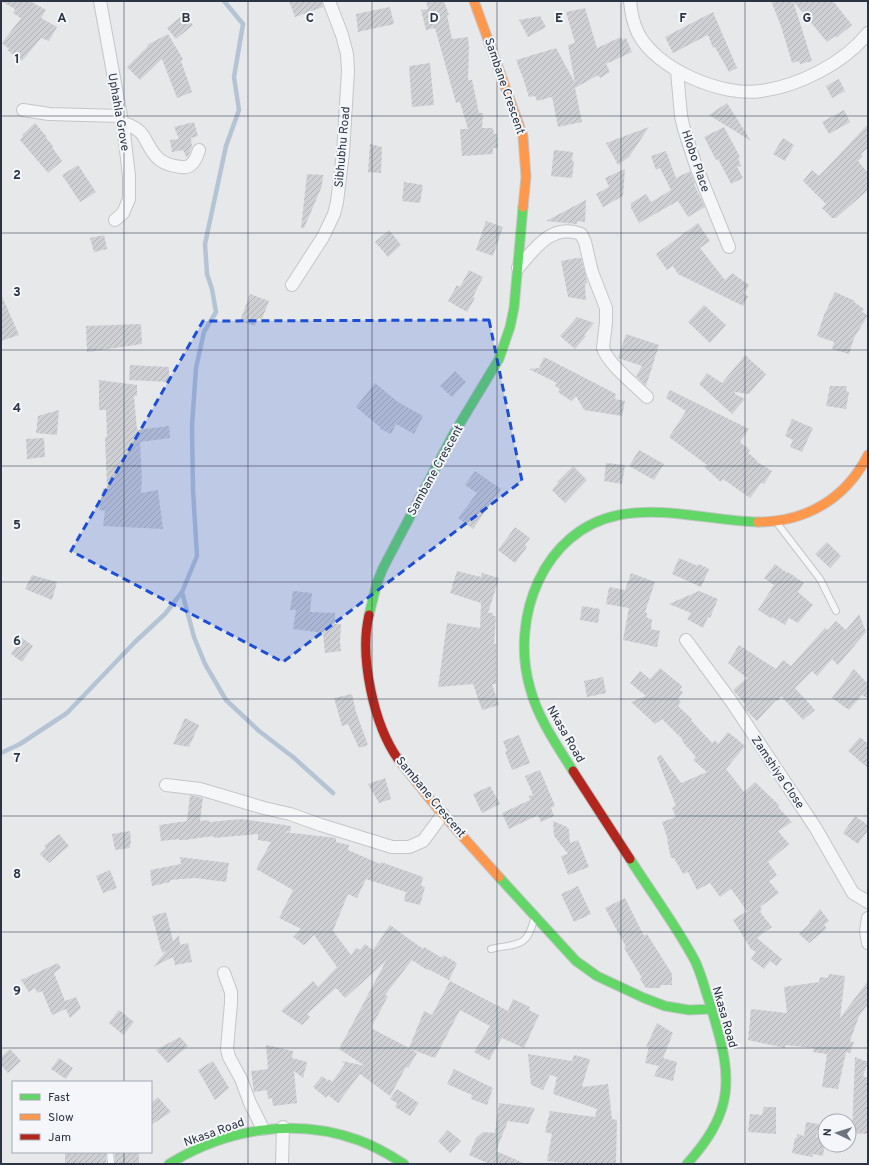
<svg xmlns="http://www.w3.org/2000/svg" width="869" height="1165" font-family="Overpass,sans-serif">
<defs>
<pattern id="building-hatch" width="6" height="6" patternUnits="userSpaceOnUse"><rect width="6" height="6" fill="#ced0d3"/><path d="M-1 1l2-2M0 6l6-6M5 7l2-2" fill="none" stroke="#b1b3b6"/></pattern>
</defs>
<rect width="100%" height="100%" fill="#e6e8ea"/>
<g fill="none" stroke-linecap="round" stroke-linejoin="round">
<path stroke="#b4c4d5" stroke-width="4.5" d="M182 592 194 637 205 664 226 700 259 731 293 757 333 793
M1 753 20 744 67 713 135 642 165 614 182 592 197 556 193 490 192 426 196 368 204 332 216 312 212 289 207 274 205 244 226 146 239 110 234 77 243 24 224 1"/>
</g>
<path fill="url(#building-hatch)" d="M1 1H30L46 10 41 18 57 27 49 41 41 38 22 61 7 50 9 49 2 43 21 18 13 13 15 9Z
M289 1H322L323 7 295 17Z
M426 1H444L449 15H447L452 39 468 37 469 49 468 80H472L479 113H483L482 128H493L494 134H497L498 148H493V154L462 156 460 129H468L460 102 456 103 435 28 426 30 421 10 428 9Z
M771 1H833L852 25 836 38 835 36 827 42 793 1 812 61 800 64 799 61 792 63 781 26Z
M390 7 394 24 358 32 356 14Z
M585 8 597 48 621 37 622 40 626 38 632 52 606 64 610 72 600 78 598 75 575 88 582 122 558 127 552 97 537 101 535 96 529 97 523 78 516 60 556 48 575 83 568 45 575 43 566 12Z
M713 12 737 68 729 72 715 47 713 48 708 35 673 53 665 37Z
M184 14 193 25 176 39 167 28Z
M540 16 546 27 528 37 519 20Z
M168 34 183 59 181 61 192 92 177 98 162 59 140 80 127 67 148 46 147 45Z
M430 63 434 105 412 107 409 66Z
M839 79 845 91 832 98 826 86Z
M727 103 751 141 709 115Z
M844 110 850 122 829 134 822 122Z
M194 122 198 136 191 138 192 147 187 158 183 150 172 152 170 140 179 139 174 127Z
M35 123 47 137 46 138 53 146 52 147 62 161 48 173 20 140 23 136 22 135Z
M868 124V148L861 154 863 156 858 161 868 173V190L836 218H832L822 208 826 204 803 181 812 170 819 176Z
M649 127 629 157 618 165 606 143Z
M724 127 740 157 738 158 741 166 737 167 743 178 731 184 718 159 716 160 704 137Z
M783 138 794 145 785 161 773 154Z
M370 144 382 147 381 173 368 172Z
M554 150 573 152 572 161H574L572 178 551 176Z
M666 151 676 178 690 171 695 183 694 184 705 207 688 217 678 201 639 223 631 208V203L646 194 651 202 671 190 660 168 656 170 651 156Z
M78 165 96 192 80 202 62 175Z
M625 169 623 196 603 207 596 194 609 187 605 178Z
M307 174 323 175 322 186 304 228H301Z
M404 182 423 185 420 203 402 201Z
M586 200 585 222 577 221V224L546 221Z
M486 221 503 227 493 256 476 250Z
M698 223 710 241 700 248 725 280 732 273 749 285 744 294 748 296 743 306 678 274 673 266 667 270 656 254Z
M389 230 401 245 388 257 375 242Z
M104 235 107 249 94 252 90 238Z
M577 258H581L586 276 587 283 585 284 586 300 568 297 561 261Z
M469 270 483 277 473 297 475 298 467 312 448 301 457 285 460 287Z
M835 292 855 301 854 302 864 309 862 312 868 315 854 338 849 354 832 349 834 342 817 336 824 315Z
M1 294 19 335 1 341Z
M250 294 269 301 262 319 258 318 255 326 240 321Z
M704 305 726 325 710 343 688 322Z
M577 317 594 323 584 335 586 336 575 349 560 336Z
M141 324 142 344 87 352 86 326Z
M626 334 659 345 646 386 636 376 642 366 618 358Z
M745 355 766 374 749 394 735 392V394L745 399 732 414 699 384 707 373 722 383Z
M544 357 560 365V366H562L616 394 615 399 625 401 622 416 584 410 576 396 571 401 558 392 560 389 555 386 557 383 529 369 539 368Z
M130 365 169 367V382L129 380Z
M455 371 466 382 452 397 440 386Z
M99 380 137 385V396H134L137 430 169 426 170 438 140 442 142 481 141 493 158 490 163 529 103 526 105 511 99 510 103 488 107 489 105 437H107L106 410H99Z
M375 383 398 402 423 416 414 434 396 424 391 434 380 429 381 428 356 407Z
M830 386H847L846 391 849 392 846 409 826 406Z
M670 390 749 429 740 442 750 450 748 453 757 460 756 461 772 471 764 484 761 483 750 498 723 479 721 482 704 467 707 465 669 437 686 411 666 398Z
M59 410 57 435 36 433 38 416Z
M792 419 813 428 802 452 790 447 793 440 785 436Z
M44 438 45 457 27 459 26 439Z
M639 450 664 464 654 480 629 466Z
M606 463 625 465 622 484 604 481Z
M573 466 587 480 565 503 552 490 558 483 557 482Z
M475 471 501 489 473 529 458 518 477 493 465 485Z
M515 527 530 538 525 545 527 547 515 563 498 550Z
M827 542 841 556 830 568 815 554Z
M679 558 698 566 699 564 709 569 701 587 672 574Z
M775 564 787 573 788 572 804 583 798 592 813 605 798 623 789 618 785 625 772 617V619L758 610 774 585 764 578Z
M457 571 481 577 482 573 499 578 488 613H493V616H496L494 644H496V684H492L499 705 486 709 482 710 473 684 438 687 447 623 480 628 481 603 450 593Z
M631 573 655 582 645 612 647 613V618L652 619 651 629 660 631 657 647 623 640 629 608 606 604 609 587 625 590Z
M32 575 57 582 52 600 25 589Z
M293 591 312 593 310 612 335 613V624H341L340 643 341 651 325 653 323 633 293 629 296 610H290Z
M699 591 718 599 710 618 708 617 703 628 687 619 691 613 669 604Z
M582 606 600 609 598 623 580 620Z
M859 614 866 632 838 665 832 659 817 676 812 671 795 688 815 710 803 720 781 696 778 701 776 700 757 721 747 711 744 707 746 705 733 690 747 678 728 663 739 645 776 669 783 660 791 666 825 628 828 630 836 621 846 630Z
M22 638 33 646 22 662 11 654Z
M660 668 682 686 680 690 683 692 678 699 681 702 678 706 692 719 691 720 712 743 715 740 718 744 728 732 745 746 726 769 744 792 755 782 779 805 778 807 792 822 778 831 789 844 768 862 777 875 769 881 779 893 760 907 762 909 760 912 772 927 757 938 782 959 777 966 770 961 764 969 751 959 756 952 751 949 733 920 747 911 731 889 720 897 710 883 697 890 688 872 683 874 674 858H671L667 840H668L662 822 676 817 672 808 676 806 657 758 661 755 681 783 707 772 693 760 696 757 682 741 683 740 662 719 655 724 631 702 646 696 630 683 640 671 650 679Z
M854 669 868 684V699L862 695 849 710 832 698Z
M603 677 606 693 587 697 584 681Z
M352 694 356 712 368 745 359 748 348 724 342 726 334 698Z
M185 718 199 725 189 747 173 744Z
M519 735 530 763 512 770 505 752 507 751 503 741Z
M860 737 868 744V768L848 751Z
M540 770 555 806 551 808 554 816 541 822 538 815 509 829 502 813 530 800 529 796 533 795 525 776Z
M385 778 391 799 379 803 368 784Z
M490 786 500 804 482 813 473 794Z
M190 795 203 798 200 821 209 820V822L241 819 291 826V831L284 832 336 838V842L349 845 348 850 380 864 381 862 423 877 421 886 425 887 420 905 404 901 406 892 366 879 357 898 348 894 333 931 351 955 356 948 360 950 365 944 373 950 390 925 423 949 424 947 442 958 443 955 457 963 449 980 428 969 427 970 412 960 385 995 388 996 371 1028 409 1048 424 1011 432 1015 450 981 508 1011 513 999 530 1007 529 1010 539 1015 524 1048 502 1038 489 1060 474 1052 490 1026 460 1010 435 1058 410 1049 417 1053 408 1068 406 1067 390 1096 360 1074 338 1103 328 1095 326 1098 313 1087 322 1076 328 1081 329 1079 332 1082 345 1064 342 1061 365 1066 339 1049 386 961 345 998 336 988 307 1014 310 1017 302 1025 281 1011 313 981 318 987 337 967 314 935 304 945 293 937 301 929 279 918 293 890 256 869 271 842 258 840V834L214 838 213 836 185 840H179V839L161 841 159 825 187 821Z
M855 816 868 825V830L858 844 843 833Z
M553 821 567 827 569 830 570 843 578 840 589 867 568 875 561 856 568 854 554 836Z
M130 831 131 844H130V848L115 850 112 834Z
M59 834 69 846 49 863 40 854 46 848 44 846Z
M180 857 229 863 226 882 195 878 170 880V882L152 886 150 870 181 864Z
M110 870 117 888 103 893 96 876Z
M578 886 591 914 574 922 561 894Z
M625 898 644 936 647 934 672 974V985H661L660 988H646L640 979 642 978 624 948 626 947 605 908Z
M820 909 829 921 824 925 827 928 809 943 799 934 810 923 809 922Z
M166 912 173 941 179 935 180 945 188 943 192 962 175 965 173 957 153 967 167 950 162 953 152 916Z
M58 963 61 968 54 973 65 1001 76 997 81 1008 70 1018 66 1009 52 1015 42 991 37 993 35 988 29 992 21 980Z
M829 974 845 976 840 1018 868 981V1004L859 1016 850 1041 854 1042 850 1053 846 1052 838 1089 822 1087 827 1054 813 1052 814 1048 785 1045V1048L748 1040 751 1009 787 1013 784 987 819 982 820 977 828 978Z
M119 1010 134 1022 123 1035 109 1023Z
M657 1023 673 1033 663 1058 677 1062 673 1081 654 1076 659 1066 645 1063 649 1047H646Z
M180 1037 188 1046 168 1063 156 1050Z
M266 1045 293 1051 292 1058 307 1062 303 1078 294 1071 297 1103 273 1106 272 1098 268 1099 267 1090 254 1092 251 1071 268 1069Z
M10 1049 21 1061 8 1073 1 1065V1057Z
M528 1054 572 1061 574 1055 590 1059 582 1087 608 1084 612 1119 617 1120 616 1164H574L547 1161 552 1134 545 1132 550 1111 595 1117 597 1109 553 1094 557 1077 550 1075 543 1090 531 1085Z
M855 1057 868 1062 863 1076 868 1078V1134L852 1133Z
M59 1058 73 1068 66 1079 51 1069Z
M213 1061 229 1088 215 1100 198 1070Z
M454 1069 493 1088 487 1105 471 1099 472 1095 447 1084Z
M397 1089 419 1103 410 1116 395 1107 397 1103 390 1099Z
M158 1097 171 1112 151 1125V1103Z
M499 1103 535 1108 528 1124 508 1121 496 1151 526 1164H490L469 1155 476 1138 483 1132 495 1133Z
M764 1107H776V1134L748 1132 750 1114 762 1115Z
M806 1122 819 1124 816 1137 825 1139 823 1156 813 1154 812 1157 792 1153 795 1138H797V1134L804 1136Z
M448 1130 461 1141 450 1153 438 1141Z
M65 1152H106V1164H65Z
M115 1152H139V1164H115Z"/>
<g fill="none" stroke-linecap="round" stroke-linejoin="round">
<defs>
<path id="lane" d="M777 523 820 579 836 611
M491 949C517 943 527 949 534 919
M110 1152 111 1164"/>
<path id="street" d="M100 1 124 133 129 176V199L123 213 115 220
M630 1C631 12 633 23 638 33 656 69 722 97 761 91 799 86 844 63 868 33
M677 71 681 116 684 129 696 166 729 247
M23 110 49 114 121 116
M122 123C128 124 134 127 139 131 143 134 145 139 148 144 156 160 164 165 181 167 192 169 196 159 199 150
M518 268C535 248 552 223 581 234L585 242 592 272 606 308V322L603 348C608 364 635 385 647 397
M292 285 323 237 334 214 337 202 343 153 348 71 347 54 342 35 329 1
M686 640 731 701 815 827 853 893 868 902
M166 785 200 789 264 808 290 814 321 825 392 847H409L423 841 443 814
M868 918 866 931 868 943
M224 973 231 992V1003L227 1049 229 1057 241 1079 250 1103 263 1129
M282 1164 283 1127"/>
<path id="fast" d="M369 615 377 583 383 568 453 435 499 359 510 327 514 308 523 207
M573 771C556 744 538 718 530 688 510 618 543 530 619 515 663 506 713 521 758 522
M630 859C651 892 675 924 694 959 701 972 704 987 709 1001 719 1035 733 1072 722 1108 715 1130 702 1147 687 1164
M499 877 576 961 597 976 644 998 665 1006 689 1010 712 1009
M169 1164C226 1129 295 1117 358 1140 375 1146 390 1155 404 1164"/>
<path id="slow" d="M474 1 523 136 526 177 523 207
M758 522C807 522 846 498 868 455
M398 759 438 809 499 877"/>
<path id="jam" d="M369 615C359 657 374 725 398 759
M573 771 630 859"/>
</defs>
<use href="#lane" stroke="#c4c6c8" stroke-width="8"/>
<use href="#street" stroke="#c4c6c8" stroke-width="14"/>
<use href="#fast" stroke="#c4c6c8" stroke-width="11"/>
<use href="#slow" stroke="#c4c6c8" stroke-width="11"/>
<use href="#jam" stroke="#c4c6c8" stroke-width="11"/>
<use href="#lane" stroke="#f5f6f7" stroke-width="6"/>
<use href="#street" stroke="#f5f6f7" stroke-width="12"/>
<use href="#fast" stroke="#63d668" stroke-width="9"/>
<use href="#slow" stroke="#ff974d" stroke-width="9"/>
<use href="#jam" stroke="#b3261e" stroke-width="9"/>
</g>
<path fill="#1d4ed8" fill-opacity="0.2" stroke="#1d4ed8" stroke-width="3" stroke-dasharray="8 5" stroke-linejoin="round" d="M489 320 522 481 283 662 71 551 203 321Z"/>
<path fill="none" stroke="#2b3445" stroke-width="1" stroke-opacity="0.55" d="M124 1V1082M248 1V1164M372 1V1164M497 1V1164M621 1V1164M745 1V1164M1 116H868M1 233H868M1 350H868M1 466H868M1 582H868M1 699H868M1 816H868M1 932H868M1 1048H868M124 1152V1164"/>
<g text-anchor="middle" stroke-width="4" stroke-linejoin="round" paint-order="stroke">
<g font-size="12" fill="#2b3445" stroke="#f4f6f9">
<text transform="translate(505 86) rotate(71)" y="4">Sambane Crescent</text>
<text transform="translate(119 112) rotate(80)" y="4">Uphahla Grove</text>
<text transform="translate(342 147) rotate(-85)" y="4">Sibhubhu Road</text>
<text transform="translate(696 161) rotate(71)" y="4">Hlobo Place</text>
<text transform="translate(435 470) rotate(-61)" y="4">Sambane Crescent</text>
<text transform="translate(566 734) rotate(60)" y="4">Nkasa Road</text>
<text transform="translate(778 772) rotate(56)" y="4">Zamshiya Close</text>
<text transform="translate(431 797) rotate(50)" y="4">Sambane Crescent</text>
<text transform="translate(725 1017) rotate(74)" y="4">Nkasa Road</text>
<text transform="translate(214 1132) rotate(-20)" y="4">Nkasa Road</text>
</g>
</g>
<g font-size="13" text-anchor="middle" font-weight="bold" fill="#2b3445" stroke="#f4f6f9" stroke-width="4" stroke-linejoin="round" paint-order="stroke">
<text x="62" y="22">A</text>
<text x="186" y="22">B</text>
<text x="310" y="22">C</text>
<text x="434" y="22">D</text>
<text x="559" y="22">E</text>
<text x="683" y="22">F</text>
<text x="807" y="22">G</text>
<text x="17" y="63">1</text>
<text x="17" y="179">2</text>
<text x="17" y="296">3</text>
<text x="17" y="412">4</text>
<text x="17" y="529">5</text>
<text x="17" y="645">6</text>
<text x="17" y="762">7</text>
<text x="17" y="878">8</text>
<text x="17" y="995">9</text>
</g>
<rect width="869" height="1165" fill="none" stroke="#2b3445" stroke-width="4"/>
<rect x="12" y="1081" width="140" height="72" fill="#f4f6f9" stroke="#a4a8b1"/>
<rect x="20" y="1094" width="20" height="6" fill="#63d668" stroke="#a4a8b1"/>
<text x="48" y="1101" font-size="12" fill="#2b3445">Fast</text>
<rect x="20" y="1114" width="20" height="6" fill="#ff974d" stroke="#a4a8b1"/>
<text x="48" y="1121" font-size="12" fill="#2b3445">Slow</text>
<rect x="20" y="1134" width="20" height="6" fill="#b3261e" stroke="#a4a8b1"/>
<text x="48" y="1141" font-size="12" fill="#2b3445">Jam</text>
<g transform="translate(837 1133) rotate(274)"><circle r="19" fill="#f4f6f9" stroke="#a4a8b1"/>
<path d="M0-3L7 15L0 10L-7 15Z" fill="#6c737f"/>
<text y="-6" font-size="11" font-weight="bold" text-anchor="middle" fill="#2b3445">N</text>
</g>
</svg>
